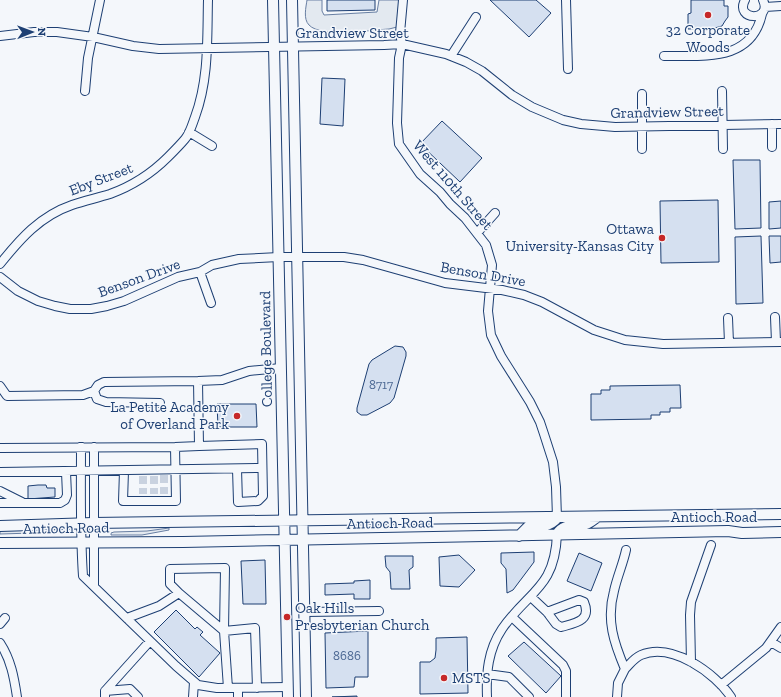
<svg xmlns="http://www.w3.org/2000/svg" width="781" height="697" font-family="'Zilla Slab',serif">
<rect width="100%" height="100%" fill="#f4f7fb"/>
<path fill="#e3e9f0" stroke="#687fa3" d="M307 0H322V11L324 15 377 12 379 0H399L397 27 389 29C371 30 321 38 309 25 303 19 306 7 307 0Z
M169 528V530L142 535H111V533L114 532 147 531Z
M63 529H66V532L0 534V530Z"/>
<path fill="#d5e0f0" stroke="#1d3f73" d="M327 0H375V10L327 11Z
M490 0H536L551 13 529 37Z
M691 0H724V6H728V17L725 21 722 26 715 28 688 29V14L691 13Z
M322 78 345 79 343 126 320 124Z
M442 121 482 158 460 182 420 144Z
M733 160H760L761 228 735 229Z
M718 200 719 262 661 263 660 201Z
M781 201V228L769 229V202Z
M761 236 763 303 736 304 735 237Z
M769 236H781V262L770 263Z
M395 346 403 347 406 352V356L394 398 390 403 367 415H361L357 412V408L369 364 372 360Z
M680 385 681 408H670V412H660V415H651V419L591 420V394H601V390H610V386Z
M217 404H256L257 427H218Z
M38 485H46L47 488H55V497L28 499V486Z
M534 552V562L513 590 507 593 506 569 501 563V553Z
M579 553 602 563 591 591 567 581Z
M459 555 475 570 459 587 440 586 439 557Z
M385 556H413V567L409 570 410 589H391L390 572 386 567Z
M265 560 266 604H243L241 561Z
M370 580V599H354V594L325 595V584L354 583V581Z
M176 610 195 629 197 627 203 632 200 635 220 653 199 677 154 632Z
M368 631V677H355L354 687 326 688 325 633Z
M467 637 468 693 420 694V662H430L435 658 436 650V638Z
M524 642 561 676 546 693 508 656Z
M357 696V697H332Z"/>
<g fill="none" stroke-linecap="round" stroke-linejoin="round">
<path stroke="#c9d2e0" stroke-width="8" stroke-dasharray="8 4" stroke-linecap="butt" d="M164 475V494
M143 476V494
M154 476V494"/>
<defs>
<path id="minor" d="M403 0 400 33 402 44 399 58 397 123 399 144 420 174 440 192 450 204 465 218 486 245 492 265 488 311 491 335 501 356 530 402 540 422 544 434 553 462 556 487 557 518
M566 0 568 69
M745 0C734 21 773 22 763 0
M765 7 781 6
M0 36 34 32H57L93 37 133 46 159 49 384 45 402 44 446 54 466 62 482 71 512 95 532 107 563 120 581 124 615 127 781 124
M451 56 476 17
M664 56C703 55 751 63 762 14
M85 91 88 58 100 0
M722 91 723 149
M642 94V149
M189 132 212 146
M772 147V124
M477 233 495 213
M0 264C20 239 40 216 72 205 84 201 97 198 110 194 132 186 151 174 168 157 174 151 180 145 185 139 190 133 192 125 195 117 209 79 207 40 208 0
M200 272 211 303
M0 277 18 291 38 301 55 306 70 309H91L107 306 124 301 178 277 200 272 212 265 239 259 279 257H344L363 260 445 283 502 290 524 295 542 302 594 330 625 340 663 344 781 342
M775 317 776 342
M728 318 729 343
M0 386 7 396 83 395 94 391
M160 403 106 402 97 399 94 391 98 385 104 382 198 381 222 380 249 371 281 368
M199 446 262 444 263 496 258 501 238 502 237 469
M81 447C81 490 80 533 83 576L176 666 198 685 217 688 287 687
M94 447V586
M0 448 175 447 199 446 198 381
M124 471 123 501H176L175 447
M0 472 262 468
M0 491 22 502
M0 503H60L65 500 67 495 66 472
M179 593 224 631 228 688
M531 597 547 612 556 624 561 627C575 623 592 621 584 602L579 600 547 612
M305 612 379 611
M512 617 563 665 566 671V697
M127 618 159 606 179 593 170 584V569L225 568 224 631 255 628 257 688
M0 624 5 618
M771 642 781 648
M0 643C11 660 14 677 17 697
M691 662 690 615 691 602 711 545
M625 669C630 664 634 658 641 655 672 642 715 673 731 697
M487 674 509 677 529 697
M721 685 766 648 781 627
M238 688V697
M105 691 130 689 138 697
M105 697V691L150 641
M193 697 194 682
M487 697C486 673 488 650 502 629 528 591 555 589 557 534
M617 697 618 683 625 669C614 643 606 620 614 591 617 577 623 564 626 550"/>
<path id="major" d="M273 0 288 697
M292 0 306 697
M0 526 93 523 781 514
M557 534C564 523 575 527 586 524 590 523 594 519 597 517
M519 536 528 527C538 527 550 527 557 518
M0 543 183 542 728 531 742 533 781 532"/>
</defs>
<use href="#minor" stroke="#1d3f73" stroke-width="10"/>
<use href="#major" stroke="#1d3f73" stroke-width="12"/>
<use href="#minor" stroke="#f4f7fb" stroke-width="8"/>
<use href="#major" stroke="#f4f7fb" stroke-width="10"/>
</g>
<g fill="#c62828" stroke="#f4f7fb" stroke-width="1.5">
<circle cx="708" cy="15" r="4"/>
<circle cx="662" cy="238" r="4"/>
<circle cx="237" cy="416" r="4"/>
<circle cx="287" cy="617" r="4"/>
<circle cx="444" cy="678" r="4"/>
</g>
<g text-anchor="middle" stroke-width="3" stroke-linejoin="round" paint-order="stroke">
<g font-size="13" fill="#4b6792">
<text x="381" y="389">8717</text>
<text x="347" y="660">8686</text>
</g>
<g font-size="15" fill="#1d3f73" stroke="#f4f7fb" text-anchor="end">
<text x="708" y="35" text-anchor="middle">32 Corporate<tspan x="708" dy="17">Woods</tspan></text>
<text x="654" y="234">Ottawa<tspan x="654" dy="17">University-Kansas City</tspan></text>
<text x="229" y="412">La Petite Academy<tspan x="229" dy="17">of Overland Park</tspan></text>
<text x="295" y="613" text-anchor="start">Oak Hills<tspan x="295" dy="17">Presbyterian Church</tspan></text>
<text x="452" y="683" text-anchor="start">MSTS</text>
</g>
<g font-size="15" fill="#1d3f73" stroke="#f4f7fb">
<text x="352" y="38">Grandview Street</text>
<text transform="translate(667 112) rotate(-1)" y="5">Grandview Street</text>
<text transform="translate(101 179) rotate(-21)" y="5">Eby Street</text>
<text transform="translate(453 185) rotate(49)" y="5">West 110th Street</text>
<text transform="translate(483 274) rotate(10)" y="5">Benson Drive</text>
<text transform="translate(139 278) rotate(-20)" y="5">Benson Drive</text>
<text transform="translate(266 349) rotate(-91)" y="5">College Boulevard</text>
<text x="714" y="522">Antioch Road</text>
<text transform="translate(390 523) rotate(-1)" y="5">Antioch Road</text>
<text transform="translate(66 528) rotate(-1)" y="5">Antioch Road</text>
</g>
</g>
<g transform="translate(32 32) rotate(89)" stroke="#f4f7fb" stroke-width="3" paint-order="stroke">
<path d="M0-3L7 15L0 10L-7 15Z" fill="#1d3f73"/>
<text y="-6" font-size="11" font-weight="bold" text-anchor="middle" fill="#1d3f73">N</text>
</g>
</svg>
